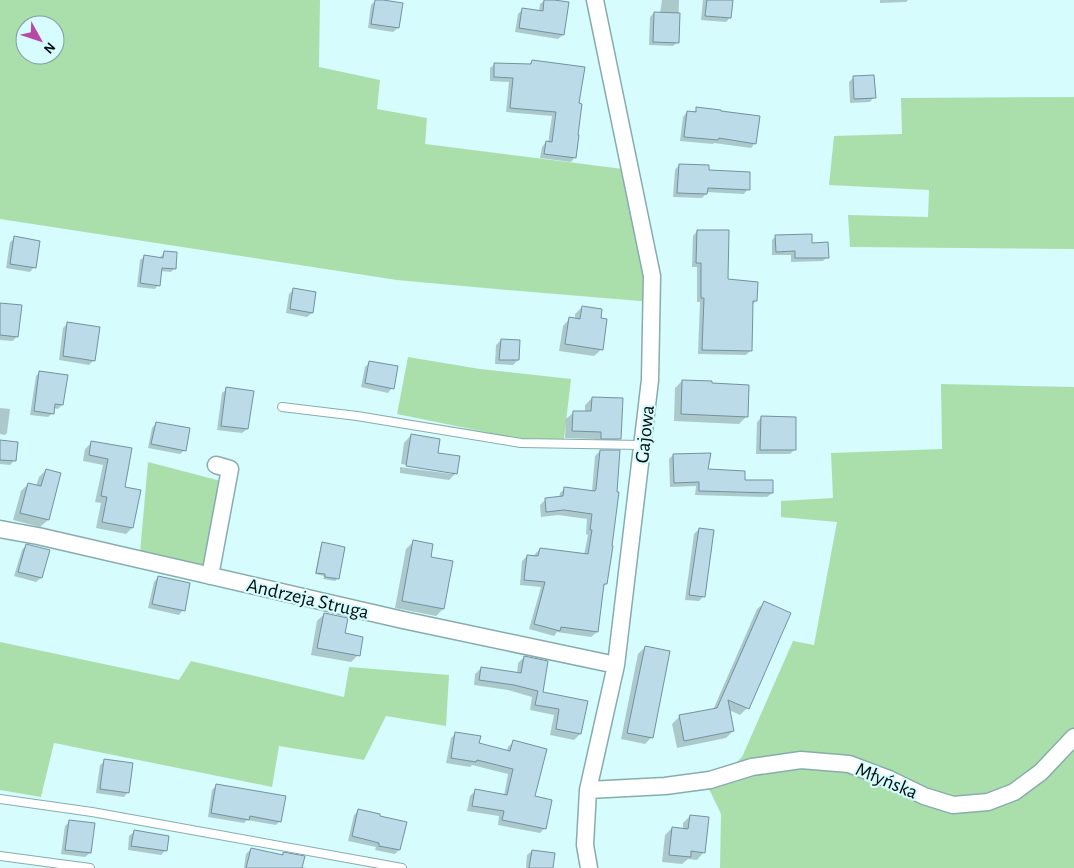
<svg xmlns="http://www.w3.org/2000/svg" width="1074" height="868" font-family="'Alegreya Sans',sans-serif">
<rect width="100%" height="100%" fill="#d6fcfe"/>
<path fill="#aadfac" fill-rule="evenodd" d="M0 0H320L319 67 380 80 377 109 427 118 425 144 631 170 652 302 496 289 397 280 0 219ZM25 25H55V55H25Z
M1074 97V249L850 247 848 215 928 217 929 190 829 185 834 136 902 134 901 98Z
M408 357 480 369 571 379 564 439H520L397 414Z
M941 384 1074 387V868H720L721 814 709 789 742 757 793 641 814 645 837 522 781 517V501L833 498 831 453 942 449Z
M148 462 221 481 204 566 140 553Z
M0 642 179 680 191 661 344 697 349 667 449 675 446 726 386 716 364 760 279 746 272 787 54 743 41 797 0 790Z"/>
<path fill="#0003" d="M376 0 398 28 393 32 368 28 371 5Z
M545 0 568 3 563 35 558 39 515 32 518 14 523 9 539 12 540 4Z
M662 0H679L678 42 673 46 649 45 650 17 654 13H660Z
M703 0H732L730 18 726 22 701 20Z
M880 0H908L906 2 880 3Z
M532 61 578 104 575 157 571 162 540 158 542 147 546 142 548 143 552 116 506 112 509 82 490 81V68L495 64 528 66Z
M853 78 874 97 870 102 850 103 849 82Z
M697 109 755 143 751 148 714 143 713 144 680 141 683 117 687 112 693 113Z
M679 165 707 171 748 189 744 194 706 192V194L702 198 673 197 675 170Z
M697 231 727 280 756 301 752 305 750 351 746 355 698 354 700 302H697V267H692L693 236Z
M776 236 811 244 827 257 823 261 791 262V255H772V240Z
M15 238 34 267 30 272 6 268 10 242Z
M164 253 175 268 171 272 160 271 158 285 155 289 137 287 140 260 144 257 160 258V257Z
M293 290 312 313 307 317 286 313 289 294Z
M0 304 17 336 13 341 0 340Z
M582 307 600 319 602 349 594 356 559 351 563 326 570 318 575 319V314Z
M68 323 94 360 89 365 59 360 63 328Z
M501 340 518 360 513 365 495 364 496 345Z
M370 362 392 388 388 393 361 387 365 367Z
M40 372 62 405 58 409 53 408V413L48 417 30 415 36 376Z
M682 381 747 416 739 424 674 421 675 388Z
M227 389 247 429 242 433 217 430 222 393Z
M592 398 619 438 612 446 594 445 595 439 565 438 566 419 574 412H585V405Z
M0 408 10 409 7 433 5 435 0 434Z
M761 418 795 449 790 454H756L757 422Z
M156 423 185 450 180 454 148 448 152 428Z
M411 435 436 454 456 473 449 480 400 473V467L452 474V472L401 464 404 443Z
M0 442 14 461 10 465 0 464Z
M92 442 130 449 123 488 132 528 126 534 96 528 101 503 95 502 103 465 83 461 85 449Z
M600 451 606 584 603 587 597 632 591 637 557 632 554 636 529 629 541 587 520 585 522 561 527 556 534 557 535 554 540 549 584 555 588 535 586 534 587 519 558 515 541 517 540 505 545 500 559 498 560 493 565 488 592 491 595 456Z
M673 455 706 470 744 481 772 493 767 497 695 495 696 486 670 487 669 459Z
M46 470 60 474 48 520 40 527 13 520 21 491 28 484 36 486 39 477Z
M699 529 713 531 703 597 699 601 685 600 694 534Z
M413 542 430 558 443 609 436 616 395 608 406 549Z
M323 543 344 548 337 579 335 581 323 579 324 576 315 574 321 545Z
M26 545 48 551 41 578 36 582 14 576 22 550Z
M158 577 183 610 179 615 148 608 154 582Z
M765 602 747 708 740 715 729 710 733 731 726 738 677 748 672 724 679 717 713 710 757 609Z
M324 614 358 655 351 662 311 655 317 621Z
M645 647 652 737 645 744 621 739 638 654Z
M524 657 541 693 586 702 580 734 574 740 550 735 554 715 530 710 532 697 508 690 474 685 475 674 481 668 517 674 518 663Z
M456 733 478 744 507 751 508 747 513 742 545 828 540 833 498 825 499 816 467 811 470 796 475 791 504 796 508 774 472 765 470 767 446 763 451 738Z
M105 761 128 792 124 797 96 793 100 765Z
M216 786 280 821 276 825 247 820 244 823 208 817 212 790Z
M358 811 399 850 395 854 375 850 376 847 348 841 354 815Z
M690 816 704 852 697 860 688 859 682 864 662 862 665 835 672 828 683 829V823Z
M70 821 90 853 85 857 61 854 65 826Z
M134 832 166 850 161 855 128 850 129 836Z
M251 849 282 856 284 854 301 867 307 868H244L246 854Z
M532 851 552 868H526L527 855Z"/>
<path fill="#bbdbe9" stroke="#74919f" d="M375 0H383L403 3 399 28 371 24Z
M544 0H554L569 2 564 35 519 28 522 8 543 11Z
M707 0H733L731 18 705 16Z
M654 12 680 13 679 43 653 42Z
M532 60 585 67 579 103 582 104 578 135H579L576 158 544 154 546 141 552 142 556 112 510 108 513 78 494 77V63L531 64Z
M874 75 876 98 854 99 853 76Z
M696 107 721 110V111L760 116 756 144 719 138 718 140 684 137 687 111 696 112Z
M679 164 709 165V170L750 172V190L708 188 707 194 677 193Z
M697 230H729L728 279 758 282 757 301H753L752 351 702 350 704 298H701V263H696Z
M812 234V243L828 242 829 258H795V251L776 252 775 235Z
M14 236 40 241 36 268 10 264Z
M164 251 177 252 176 269 162 268 160 286 140 283 144 255 163 258Z
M293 288 316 292 313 313 290 309Z
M0 303 22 305 18 337 0 335Z
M582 306 602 309 601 318 607 319 603 350 565 344 569 317 580 319Z
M67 322 100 327 95 361 63 356Z
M501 339 520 340 519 360H499Z
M369 361 398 366 394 389 365 383Z
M39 371 68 375 63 405 55 404 54 414 34 411Z
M682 380 712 381V383L749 385 748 417 681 414Z
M226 387 254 391 248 429 221 426Z
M592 397 623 398 621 439H601V432L572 431 573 411H591Z
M761 416 796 417V450H760Z
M156 422 190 428 186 451 151 444Z
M411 434 440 439 438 453 460 456 457 474 406 466Z
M0 440 18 442 16 461 0 460Z
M91 441 132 448 125 487 141 490 133 528 102 522 107 497 101 496 108 459 89 455Z
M600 450H620L617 492H619L612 546H613L607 584H604L598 632 561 627 560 631 534 624 545 582 524 580 527 555 538 556 540 548 588 554 592 530H590L592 514 564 510 546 512 545 498 563 496 564 487 595 491 596 489Z
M711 453 708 469 745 471V480H773V493L699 491V482L674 483 673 454Z
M46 469 61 473 49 520 20 513 28 483 41 486Z
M699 528 714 530 705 597 689 595Z
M413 540 433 544 431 557 453 561 444 609 402 601Z
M322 542 345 547 339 579 325 577V574L316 573Z
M26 544 50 550 42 578 18 572Z
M158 576 190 583 185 611 152 604Z
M764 601 791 613 749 709 728 700 734 731 684 741 679 715 717 708Z
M324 613 348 618 345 633 363 637 360 656 317 648Z
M645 646 670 651 653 738 627 733Z
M524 656 548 661 543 692 588 701 581 734 556 729 559 709 535 705 538 691 514 685 479 680 481 667 521 673Z
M455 732 481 736 479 743 510 751 513 740 547 749 535 796 552 800 546 829 502 820 504 811 472 806 475 789 507 795 513 769 477 760 476 762 451 758Z
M104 759 133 763 129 793 100 789Z
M216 784 286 796 281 822 250 816 249 820 211 813Z
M358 809 380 814V816L407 822 400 850 379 846V843L352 836Z
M690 815 709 817 705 853 691 851V857L669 855 672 827 688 829Z
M69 820 95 823 91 853 65 850Z
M134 830 169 836 167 851 131 846Z
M251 848 283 855V852L305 856 302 868H246Z
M532 850 555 853 553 868H529Z"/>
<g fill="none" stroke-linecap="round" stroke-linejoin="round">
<defs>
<path id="lane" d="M282 407 357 416 521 443 642 445
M0 799 92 812 402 868
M0 856 90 868"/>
<path id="street" d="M0 529 38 536 403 620 616 665
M210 576 230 469 216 465
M588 790 665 786 710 780 752 767 801 760 849 764 889 779 924 796 953 805 988 802 1014 792 1041 772 1074 737
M589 868 585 845 588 790 616 665 650 380 652 276 595 0"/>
</defs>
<use href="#lane" stroke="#88acad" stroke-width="10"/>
<use href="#street" stroke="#88acad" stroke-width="19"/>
<use href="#lane" stroke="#fff" stroke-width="8"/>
<use href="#street" stroke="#fff" stroke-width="16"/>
</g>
<g text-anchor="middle" stroke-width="4.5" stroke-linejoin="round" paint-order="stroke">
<g font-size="20" fill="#030f10" stroke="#d6fcfe">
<text transform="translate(644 434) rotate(-84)" y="7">Gajowa</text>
<text transform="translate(308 598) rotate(13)" y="7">Andrzeja Struga</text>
<text transform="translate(887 780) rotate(23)" y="7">Młyńska</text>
</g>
</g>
<g transform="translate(40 40) rotate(130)"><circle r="24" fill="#d6fcfe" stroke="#829d9f"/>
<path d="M0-4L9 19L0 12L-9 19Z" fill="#b848a5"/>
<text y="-8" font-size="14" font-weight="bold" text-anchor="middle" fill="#030f10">N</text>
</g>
</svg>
